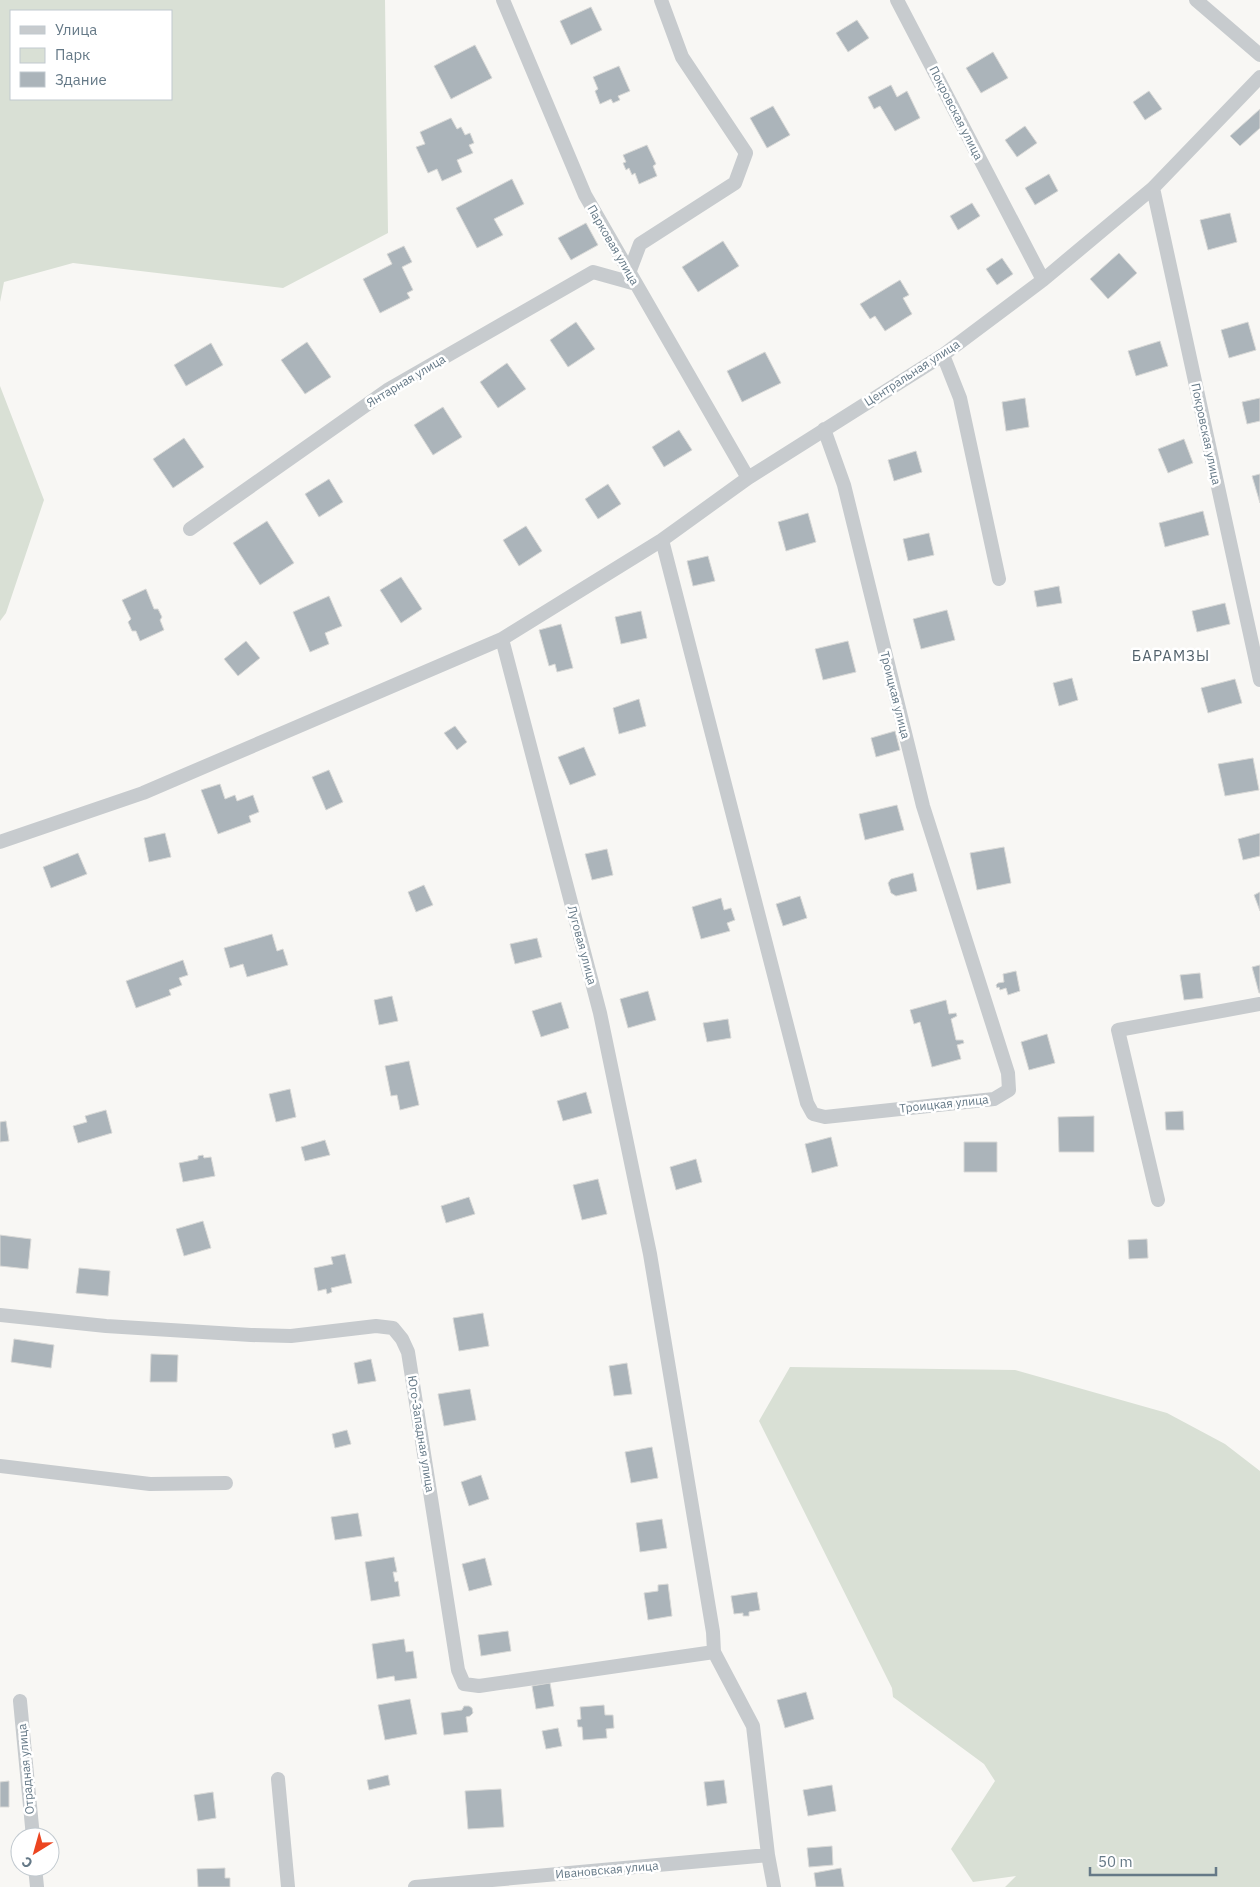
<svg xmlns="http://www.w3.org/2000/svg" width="1260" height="1887" font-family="'IBM Plex Sans',sans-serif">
<rect width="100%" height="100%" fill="#f8f7f4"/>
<path fill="#d9e0d5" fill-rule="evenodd" d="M0 0H385L388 233 283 288 73 263 4 282 0 302ZM11 11H171V99H11Z
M0 386 44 500 6 613 0 621Z
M790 1367 1015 1370 1167 1413 1225 1444 1260 1471V1887H1005L1016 1876 973 1882 951 1849 995 1781 984 1764 893 1697 892 1688 759 1421Z"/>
<path fill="#abb4ba" stroke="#d9d9d7" d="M591 7 602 30 571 45 560 21Z
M857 20 869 38 848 52 836 33Z
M475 45 492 78 451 99 434 66Z
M993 52 1008 78 981 93 966 68Z
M619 66 630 91 618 96 620 100 613 103 611 99 600 104 595 91 598 89 593 77Z
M891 85 897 97 907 91 920 118 895 131 880 106 874 109 868 97Z
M1149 91 1162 109 1145 120 1133 102Z
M773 106 790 135 767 148 750 118Z
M1260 109V128L1240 146 1230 136Z
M451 118 457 129 461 127 465 135 470 133 474 143 469 145 473 153 457 160 462 172 442 181 437 169 428 173 416 147 425 144 420 132Z
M1025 126 1037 143 1017 157 1005 140Z
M647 145 656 164 653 166 657 176 639 184 635 173 632 175 629 168 626 170 623 163 626 162 623 155Z
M1049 174 1058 191 1035 205 1025 188Z
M512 179 524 204 494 219 503 235 477 248 456 208Z
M972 203 980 216 958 230 950 216Z
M1230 213 1237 242 1208 250 1200 220Z
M586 223 598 245 571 260 558 238Z
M723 241 739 266 698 292 682 267Z
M404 246 412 262 402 267 413 290 407 293 410 298 380 313 363 279 392 264 387 254Z
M1119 253 1137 273 1108 299 1090 279Z
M1002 258 1013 274 997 285 986 269Z
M900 280 909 295 903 298 912 314 885 331 875 316 870 319 860 304Z
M576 322 595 349 568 367 550 340Z
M1248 322 1256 350 1229 358 1221 330Z
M1160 341 1168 366 1136 376 1128 351Z
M307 342 331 377 305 394 281 360Z
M211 343 223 365 186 386 174 365Z
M765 352 781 383 742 402 727 371Z
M507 363 526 389 498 408 480 382Z
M1025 398 1029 427 1006 431 1002 402Z
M1260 398V421L1247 424 1242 402Z
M443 407 462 437 433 455 414 425Z
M679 430 692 450 664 467 652 447Z
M184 438 204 467 173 488 153 459Z
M1184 439 1193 463 1168 473 1158 449Z
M916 451 922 472 894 481 888 460Z
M1260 474V503L1252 476Z
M329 479 343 502 319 517 305 494Z
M608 484 621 504 598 519 585 499Z
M1203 511 1209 535 1165 547 1159 523Z
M808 513 816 542 786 551 778 522Z
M267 521 294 563 260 585 233 543Z
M526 526 542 551 519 566 503 540Z
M929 533 934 555 908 561 903 539Z
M708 556 715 581 693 586 687 561Z
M401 577 422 609 401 623 380 590Z
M1059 586 1062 603 1037 607 1034 591Z
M146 589 154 609H158L162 617 160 620 164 630 140 641 136 631H132L128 622 131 619 122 600Z
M329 596 342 626 325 633 329 644 310 652 293 612Z
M1225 603 1230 624 1197 632 1192 611Z
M947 610 955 640 921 649 913 619Z
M641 611 647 638 621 644 615 617Z
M561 624 573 668 557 672 555 664 549 666 539 630Z
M246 641 260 658 238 676 224 659Z
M848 641 856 672 823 680 815 649Z
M1072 678 1078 700 1059 706 1053 683Z
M1235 679 1242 703 1208 713 1201 688Z
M639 699 646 726 619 734 613 708Z
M455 726 467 742 457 750 444 733Z
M895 731 900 750 876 757 871 738Z
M584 747 596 775 570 785 558 757Z
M1253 758 1259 790 1225 796 1218 764Z
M329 770 343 802 326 810 312 777Z
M220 784 225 799 235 795 237 801 253 795 259 812 249 816 251 822 218 834 201 790Z
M897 805 904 830 865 840 859 814Z
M165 833 171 857 149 862 144 838Z
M1260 833V856L1243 860 1238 839Z
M1004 847 1011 883 977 890 970 853Z
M607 849 613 875 592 880 585 854Z
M78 853 87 874 51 888 43 867Z
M913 873 917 891 896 896 891 893 888 883 891 879Z
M424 885 433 905 416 912 408 892Z
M1260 892V911L1254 895Z
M800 896 807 918 783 926 776 904Z
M721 898 724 910 731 908 735 920 727 923 730 931 701 939 692 907Z
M272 934 277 951 283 949 288 965 247 977 243 964 230 968 224 948Z
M537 938 542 957 515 964 510 944Z
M183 960 188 975 179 978 182 985 169 990 171 995 136 1008 126 981Z
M1260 965V993H1259L1252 967Z
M1016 971 1020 991 1008 995 1006 988 1000 990 999 987 997 988 996 985 998 983 1004 982 1003 974Z
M1200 973 1203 998 1184 1000 1180 975Z
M648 991 656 1020 628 1028 620 999Z
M392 996 398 1021 379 1025 374 1000Z
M946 1000 949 1014 956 1013 957 1016 951 1019 956 1040H963L964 1043 957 1045 961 1059 932 1067 920 1022 914 1024 910 1010Z
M561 1002 569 1028 541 1037 532 1011Z
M728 1019 731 1038 707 1042 703 1023Z
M1047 1034 1055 1063 1029 1070 1021 1042Z
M409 1061 419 1105 400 1110 397 1095 391 1096 385 1066Z
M290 1089 296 1117 276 1122 269 1094Z
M586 1092 592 1113 563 1121 557 1101Z
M106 1110 112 1133 78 1143 73 1126 87 1122 85 1116Z
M1183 1111 1184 1130H1166L1165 1112Z
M1094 1116V1152H1059L1058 1117Z
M6 1121 9 1141 0 1142V1122Z
M831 1137 838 1166 812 1173 805 1144Z
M325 1140 330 1155 305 1161 301 1147Z
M964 1142H997V1172H964Z
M203 1155 204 1158 211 1157 215 1176 183 1182 179 1163 198 1159V1156Z
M696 1159 702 1182 676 1190 670 1167Z
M598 1179 607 1214 582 1220 573 1185Z
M469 1197 475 1214 446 1223 441 1206Z
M203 1221 211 1248 184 1256 176 1229Z
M0 1235 31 1239 28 1269 0 1266Z
M1147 1239 1148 1258 1129 1259 1128 1240Z
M345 1254 352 1283 331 1288 332 1292 327 1294 326 1289 318 1291 314 1268 333 1264 331 1257Z
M79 1268 110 1271 108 1296 76 1293Z
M483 1313 489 1346 459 1351 453 1318Z
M14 1339 54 1345 51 1368 11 1362Z
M151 1354 178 1355 177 1382H150Z
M371 1359 376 1381 358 1384 354 1363Z
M627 1363 632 1394 614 1396 609 1366Z
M470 1389 476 1420 444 1426 438 1394Z
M347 1430 351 1444 335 1448 332 1434Z
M652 1447 658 1478 631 1483 625 1452Z
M481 1475 489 1499 469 1506 461 1482Z
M358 1513 362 1536 335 1540 331 1517Z
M662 1519 667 1548 640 1552 636 1523Z
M394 1557 397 1572H393L395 1582 398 1581 400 1596 371 1601 365 1562Z
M485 1558 492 1585 469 1591 462 1564Z
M668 1584 672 1616 648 1620 644 1593 658 1591V1585Z
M757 1592 760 1610 749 1612V1616H743V1613L734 1614 731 1596Z
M508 1631 511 1651 481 1656 478 1635Z
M404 1639 406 1652 413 1651 417 1678 395 1681 394 1676 377 1679 372 1644Z
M550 1683 554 1706 536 1709 532 1686Z
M806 1692 814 1719 785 1728 777 1700Z
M410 1699 417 1734 385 1740 378 1705Z
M604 1705 605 1715H613L614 1728 606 1729 607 1738 583 1740 582 1727H578L577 1720 581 1719 580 1707Z
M464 1706H469L472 1708 473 1713 470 1716 466 1717 468 1732 444 1735 441 1713 462 1710Z
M558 1728 562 1746 546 1749 542 1731Z
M388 1775 390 1785 369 1790 367 1780Z
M724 1780 727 1803 707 1806 704 1782Z
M9 1781V1807H0V1782Z
M832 1785 836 1811 808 1816 803 1790Z
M501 1789 504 1827 468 1829 465 1791Z
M213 1792 216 1818 198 1821 194 1795Z
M832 1846 833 1865 809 1867 807 1848Z
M225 1868V1878H230V1887H198L197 1869Z
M841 1868 844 1887H816L814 1873Z"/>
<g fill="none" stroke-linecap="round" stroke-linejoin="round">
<path stroke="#c7cbce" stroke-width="14" d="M503 0 585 195 748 478
M897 0 1043 280
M1196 0 1260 55
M1153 188 1260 680
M629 273 640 244 735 183 746 153 682 57 661 0
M943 355 960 398 999 579
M190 529 389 389 593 272 636 284
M662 540 807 1103 813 1114 825 1117 994 1099 1009 1090 1008 1073 923 806 844 485 824 429
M0 842 143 793 502 639 662 540 748 478 943 355 1043 280 1153 188 1260 77
M1158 1200 1118 1030 1260 1004
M0 1315 106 1326 251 1335 291 1336 376 1326 393 1328 402 1339 408 1352 458 1670 464 1684 479 1686 714 1652 713 1632 650 1254 600 1013 502 639
M0 1466 150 1484 226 1483
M714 1652 753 1726 768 1855 774 1887
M20 1701 33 1837
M278 1779 288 1887
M35 1867 37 1887
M415 1887 768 1855"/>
</g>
<g text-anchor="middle" stroke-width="5" stroke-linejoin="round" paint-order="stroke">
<g font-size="12" fill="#657987" stroke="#fff">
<text transform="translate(956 113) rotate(63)" y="4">Покровская улица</text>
<text transform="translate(613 245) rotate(60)" y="4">Парковая улица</text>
<text transform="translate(912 373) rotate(-33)" y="4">Центральная улица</text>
<text transform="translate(406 381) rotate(-31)" y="4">Янтарная улица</text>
<text transform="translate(1206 434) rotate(78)" y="4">Покровская улица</text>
<text transform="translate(895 695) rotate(76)" y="4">Троицкая улица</text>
<text transform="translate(582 945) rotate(75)" y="4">Луговая улица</text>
<text transform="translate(944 1104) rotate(-6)" y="4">Троицкая улица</text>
<text transform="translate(421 1434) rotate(81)" y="4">Юго-Западная улица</text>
<text transform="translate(26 1769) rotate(-95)" y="4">Отрадная улица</text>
<text transform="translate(607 1870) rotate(-5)" y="4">Ивановская улица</text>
</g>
<g font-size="15" letter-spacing="1" fill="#53626c" stroke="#fff">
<text x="1171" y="661">БАРАМЗЫ</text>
</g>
</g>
<rect x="10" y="10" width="162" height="90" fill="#ffffff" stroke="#c1c9cf"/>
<rect x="20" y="26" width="25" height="8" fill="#c7cbce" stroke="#c1c9cf"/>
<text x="55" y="35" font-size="15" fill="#657987">Улица</text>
<rect x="20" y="48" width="25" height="15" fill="#d9e0d5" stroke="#c1c9cf"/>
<text x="55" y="60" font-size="15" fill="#657987">Парк</text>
<rect x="20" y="72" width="25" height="15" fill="#abb4ba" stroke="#c1c9cf"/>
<text x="55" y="85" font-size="15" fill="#657987">Здание</text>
<g transform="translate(35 1852) rotate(217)"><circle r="24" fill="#ffffff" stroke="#c1c9cf"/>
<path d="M0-4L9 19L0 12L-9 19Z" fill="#ec4520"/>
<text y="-8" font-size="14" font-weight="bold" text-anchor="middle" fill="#657987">С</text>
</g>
<path d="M1090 1867v8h126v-8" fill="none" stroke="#657987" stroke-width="2.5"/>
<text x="1098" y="1867" font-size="15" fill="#657987" stroke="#ffffff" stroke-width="4" paint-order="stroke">50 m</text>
</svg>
